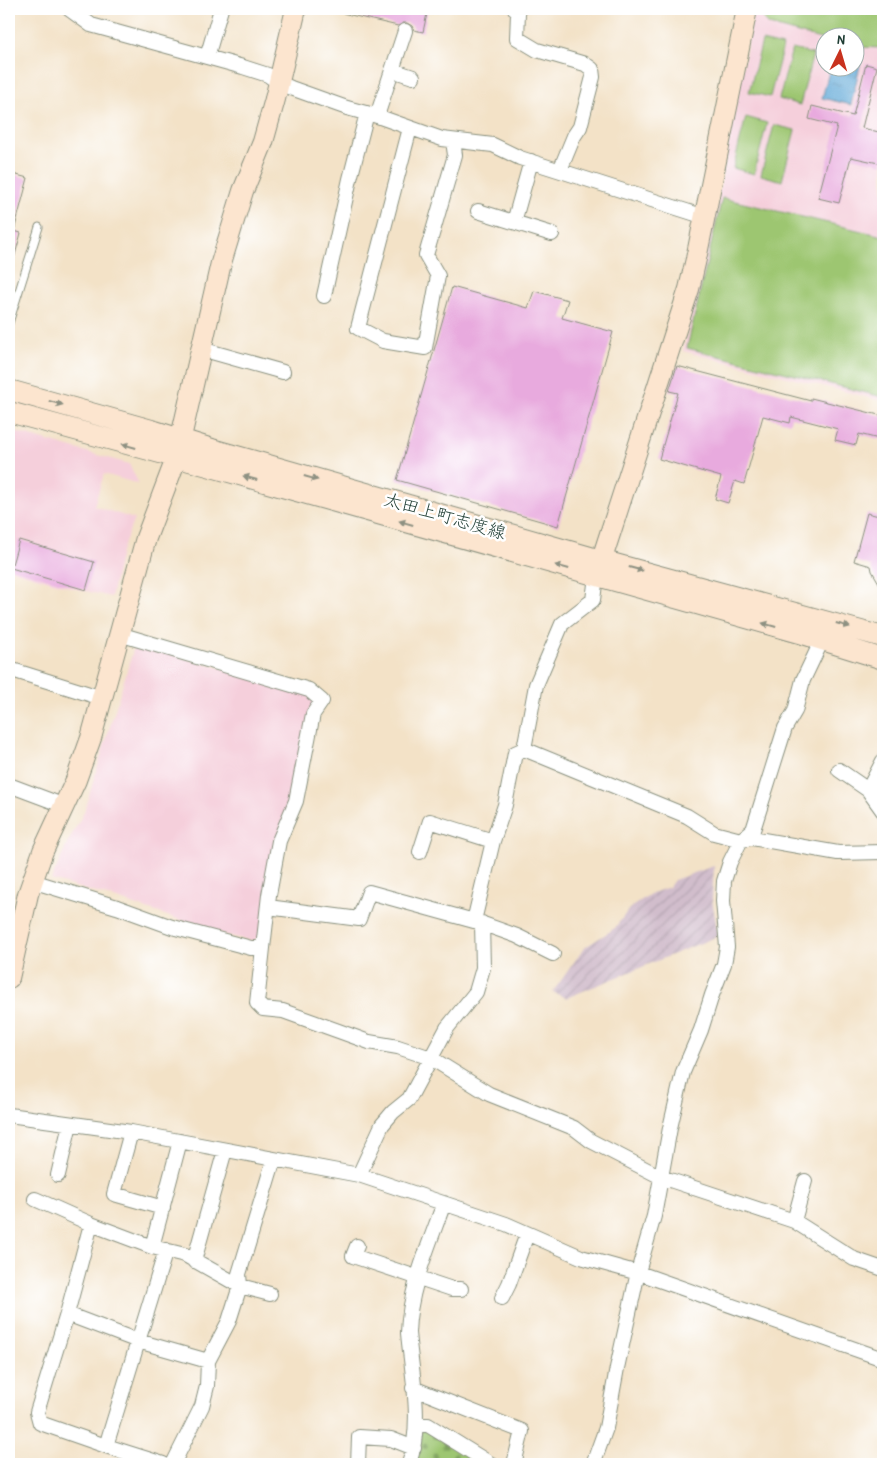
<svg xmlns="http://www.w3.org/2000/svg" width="892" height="1473" font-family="'Patrick Hand','Klee One',sans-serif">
<defs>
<pattern id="industrial-furrows" width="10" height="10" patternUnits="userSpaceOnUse" patternTransform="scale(1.25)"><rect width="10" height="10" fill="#d1bdcc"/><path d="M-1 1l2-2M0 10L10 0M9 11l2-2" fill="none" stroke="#b3a3b0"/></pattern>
<pattern id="cemetery-stones" width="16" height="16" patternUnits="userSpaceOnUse" patternTransform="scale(1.25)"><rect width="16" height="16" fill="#9dc671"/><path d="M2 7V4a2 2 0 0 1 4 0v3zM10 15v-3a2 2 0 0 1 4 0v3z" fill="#7fa25e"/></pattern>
<pattern id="water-ripples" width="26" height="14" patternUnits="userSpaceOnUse" patternTransform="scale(1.25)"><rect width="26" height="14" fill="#61a8d7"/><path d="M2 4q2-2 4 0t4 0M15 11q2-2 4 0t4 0" fill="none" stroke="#4f8aaf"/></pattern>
</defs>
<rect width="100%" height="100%" fill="#fff"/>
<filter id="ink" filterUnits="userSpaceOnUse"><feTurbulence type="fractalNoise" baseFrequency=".02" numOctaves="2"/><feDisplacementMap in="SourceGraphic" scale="10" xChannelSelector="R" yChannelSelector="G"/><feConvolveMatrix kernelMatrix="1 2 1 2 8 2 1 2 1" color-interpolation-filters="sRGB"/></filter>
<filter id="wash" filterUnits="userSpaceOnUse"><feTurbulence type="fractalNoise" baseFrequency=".0096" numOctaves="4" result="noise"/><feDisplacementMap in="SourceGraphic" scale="20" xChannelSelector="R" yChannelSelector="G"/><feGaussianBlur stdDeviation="1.12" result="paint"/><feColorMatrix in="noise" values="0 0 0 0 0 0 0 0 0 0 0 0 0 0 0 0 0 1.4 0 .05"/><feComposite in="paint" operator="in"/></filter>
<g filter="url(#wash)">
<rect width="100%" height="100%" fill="#f3e2c7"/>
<path fill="#f5cfdb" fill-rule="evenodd" d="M754 9H883V401L683 351 720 188ZM824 38H854V68H824Z
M9 430 129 464 139 484 104 474 94 506 134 519 121 552 111 597 73 588 9 569Z
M135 644 306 692 319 701 304 747 260 937 252 941 225 935 111 897 51 880 68 842 84 812Z"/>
<path fill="url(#industrial-furrows)" d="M714 866 712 899 718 936 566 998 553 992 584 948 615 928 629 909 650 894 669 887 674 880Z"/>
<path fill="url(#cemetery-stones)" stroke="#5e8252" d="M422 1428 483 1464H413Z"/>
<path fill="#9dc671" stroke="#5e8252" d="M756 9H883V48L855 47 854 38H824V40L769 25 756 12Z
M762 41 783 46 770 97 749 92Z
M792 49 813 54 800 105 779 99Z
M746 117 767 123 754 174 733 168Z
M774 125 795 130 782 181 761 175Z
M722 198 883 236V397L687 348Z"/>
<path fill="url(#water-ripples)" stroke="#407286" d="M855 55 862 57 851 105 822 98 830 68H854Z"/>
<g id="blocks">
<path fill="#e8aade" d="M342 9H428L423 32 414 30 412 26 407 23H403L398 26 342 13Z
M866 64 877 67 862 128 883 133V164L851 157 839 203 818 198 837 126 809 119 812 106 853 116Z
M9 173 28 178 14 231 21 233 12 266H9Z
M452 287 528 308 534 291 568 300 562 318 613 332 558 526 397 480Z
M677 366 811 401V398L883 416V440L859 434 856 445 835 440 838 429 791 417 790 423 763 416 744 484 735 481 728 503 715 499 721 477 659 459 678 393 669 391Z
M867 513 883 517V590L872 571 871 566 854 561Z
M19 540 94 562 86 590 11 568Z"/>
</g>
</g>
<g filter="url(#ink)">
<use href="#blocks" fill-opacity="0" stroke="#89907e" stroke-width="1"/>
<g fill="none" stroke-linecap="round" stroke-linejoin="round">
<defs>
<path id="lane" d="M9 323 39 227"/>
<path id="street" d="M69 9 91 25 243 67 268 75 279 83 291 88 347 108 377 116 442 139 493 145 520 158 705 217
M515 9 518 13 517 38 537 50 585 64 592 69 593 77 580 127 574 136 560 170
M207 57 221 9
M392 70 413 77
M377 116 405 31
M410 128 358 328 383 341 425 348 438 276 426 255 455 155 453 141
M478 211 552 234
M514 222 531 161
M324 296 350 179 367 113
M201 349 283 372
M9 669 102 698
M524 749 687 816 714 833 741 840 752 838 838 853 883 852
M883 761 868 790 883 811
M839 770 868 790
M9 785 65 806
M420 852 430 821 493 841
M32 881 117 907 172 927 251 948H263L269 895 279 841 296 801 313 714 322 701 309 690 119 634
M268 907 359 919 369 892 474 921 493 841 505 805 515 753 524 749 536 685 562 624 593 600 596 576
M475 921 517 936 553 954
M263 948 257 1003 263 1009 283 1011 369 1042 398 1047 431 1058 489 1094 574 1128 591 1141 661 1177 794 1221 854 1259 883 1269
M9 1115 131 1132 359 1175 506 1224 581 1257 642 1274 883 1359
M131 1132 114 1194 163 1208
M58 1175 70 1124
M359 1175 382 1125 393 1112 409 1099 447 1028 476 992 483 968 482 923
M35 1199 91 1224 152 1247 185 1255 240 1286 270 1294
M794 1221 805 1181
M91 1224 67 1314 37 1412 40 1423 106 1446 166 1250
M357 1246 353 1256 452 1289H461
M152 1247 180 1141
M194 1261 225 1150
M502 1298 509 1284 527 1234
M67 1314 138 1341 208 1361
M413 1388 522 1431 514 1464
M417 1425H428L491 1464
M106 1446 163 1464
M173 1464 202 1406 207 1386 208 1361 229 1321 240 1286 239 1274 274 1159
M358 1464 359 1437 391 1439 414 1448
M409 1464C423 1422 412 1376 408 1333 409 1289 429 1245 444 1203
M593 1464 606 1428 617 1368 638 1272 654 1216 670 1128 683 1072 701 1030 712 995 724 964 727 947 723 901 724 881 730 862 741 840 753 830 785 728 795 711 803 680 822 640"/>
<path id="secondary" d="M9 390 155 431 212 449 601 560 883 637
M9 412 208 466 803 634 883 659
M598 571 689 289 696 259 747 9
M9 978 28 894 43 851 76 780 91 738 146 538 176 459 221 263 243 191 263 142 275 99 296 9"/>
</defs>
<use href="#lane" stroke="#89907e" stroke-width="9"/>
<use href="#street" stroke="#89907e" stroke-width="16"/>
<use href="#secondary" stroke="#89907e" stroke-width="22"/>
<use href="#lane" stroke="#fff" stroke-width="7"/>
<use href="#street" stroke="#fff" stroke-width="14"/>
<use href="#secondary" stroke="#fce5cf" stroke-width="20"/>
</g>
<defs><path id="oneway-solid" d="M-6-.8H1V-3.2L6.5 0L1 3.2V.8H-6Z" transform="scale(1.25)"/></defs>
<g fill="#8e9182">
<use href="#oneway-solid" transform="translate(56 403) rotate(15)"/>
<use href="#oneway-solid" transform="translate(129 446) rotate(-164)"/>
<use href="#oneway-solid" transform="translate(250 478) rotate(-164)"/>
<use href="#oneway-solid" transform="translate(311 478) rotate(16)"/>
<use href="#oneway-solid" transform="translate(406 523) rotate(-164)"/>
<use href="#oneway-solid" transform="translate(562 567) rotate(-164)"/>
<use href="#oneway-solid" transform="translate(636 569) rotate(15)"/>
<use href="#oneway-solid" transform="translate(769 625) rotate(-164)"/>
<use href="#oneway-solid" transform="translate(843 625) rotate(16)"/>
</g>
</g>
<g text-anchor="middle" stroke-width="5" stroke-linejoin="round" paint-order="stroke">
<g font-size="18" fill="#1f3d34" stroke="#fff">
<text transform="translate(445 516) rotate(16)" y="6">太田上町志度線</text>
</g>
</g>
<rect width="892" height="1473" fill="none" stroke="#fff" stroke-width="30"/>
<g transform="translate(840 52) rotate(5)"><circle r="24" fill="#ffffff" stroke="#a5b1ae"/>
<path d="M0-4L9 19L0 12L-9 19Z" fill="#c8321e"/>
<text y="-8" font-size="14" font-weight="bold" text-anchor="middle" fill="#1f3d34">N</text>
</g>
</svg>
